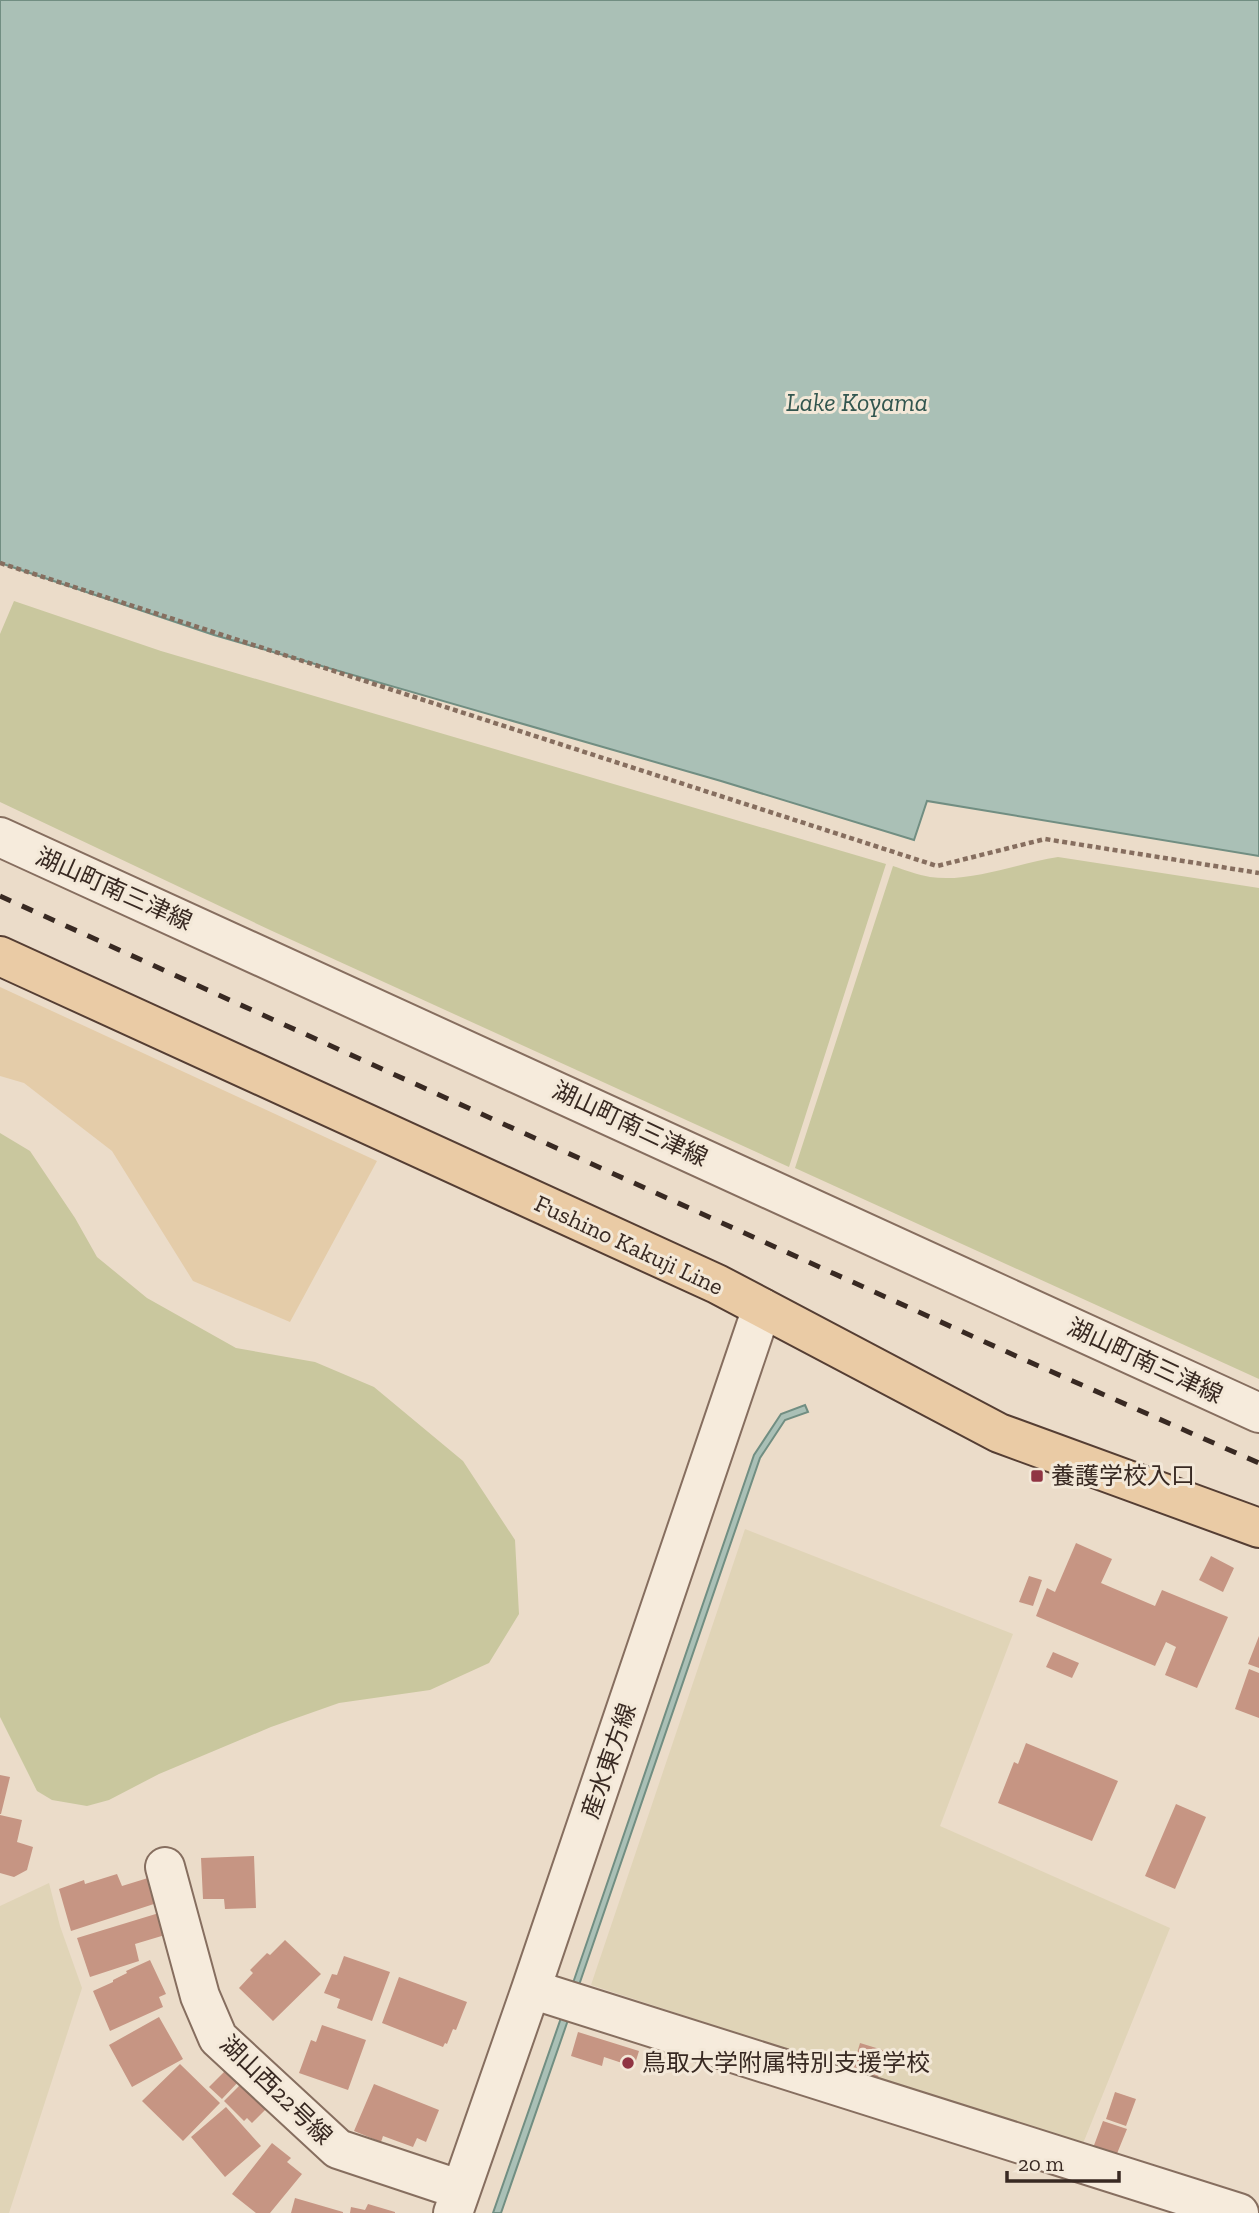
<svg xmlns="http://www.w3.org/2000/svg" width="1259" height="2213" font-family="'Zilla Slab','Noto Sans JP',serif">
<rect width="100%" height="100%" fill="#ebdcc9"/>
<path fill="#e0d4b7" d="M745 1529 1013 1634 940 1826 1170 1928 1082 2146 591 1985Z
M49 1883 60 1926 82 1988 9 2213H0V1906Z"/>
<path fill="#c9c79e" d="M14 601 161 651 886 864 789 1167 270 930 0 802V634Z
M1058 857 1259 888V1379L795 1168 893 866C905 870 918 875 930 877 970 883 1018 863 1058 857Z
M0 1133 30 1151 75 1218 97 1257 147 1298 236 1348 315 1362 374 1387 463 1461 515 1540 519 1614 489 1663 430 1690 339 1703 271 1727 159 1774 109 1800 87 1806 52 1800 37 1791 0 1717Z"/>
<path fill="#e4cca9" d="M0 987 377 1161 290 1322 193 1281 112 1151 24 1083 0 1076Z"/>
<path fill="#aac0b6" stroke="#718e82" stroke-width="2" d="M0 0H1259V856L927 801 914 840 721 781 214 635 0 563Z
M805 1405 808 1412 785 1420 760 1458 579 1985 573 1983 754 1455 781 1414Z
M561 2018 568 2020 501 2213H493Z"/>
<path fill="#c69583" d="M1076 1543 1112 1559 1101 1583 1155 1606 1162 1590 1228 1617 1197 1688 1165 1675 1176 1647 1166 1642 1155 1666 1036 1616 1047 1588 1055 1592Z
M1211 1556 1234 1568 1223 1592 1199 1580Z
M1029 1576 1042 1580 1033 1606 1019 1602Z
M1259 1636V1668L1248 1664Z
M1053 1652 1079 1663 1072 1678 1046 1667Z
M1249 1669 1259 1673V1718L1235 1709Z
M1026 1743 1118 1781 1092 1841 998 1803 1014 1762 1018 1764Z
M0 1775 10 1777 1 1814H0Z
M1176 1804 1206 1817 1175 1889 1145 1876Z
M0 1815 22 1820 17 1842 33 1847 27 1870 14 1877 0 1873Z
M254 1856 256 1908 225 1909 224 1899H203L201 1858Z
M117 1874 122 1886 148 1878 157 1903 71 1931 59 1889 84 1880 85 1884Z
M159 1913 165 1935 135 1944 139 1961 90 1977 77 1938Z
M285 1940 321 1974 273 2021 239 1988 253 1973 250 1970 267 1953 270 1955Z
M344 1956 390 1972 372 2021 337 2008 340 1999 324 1993 332 1974 337 1975Z
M150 1960 166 1994 159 1997 163 2007 110 2031 93 1991 113 1982V1980L127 1973 126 1971Z
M399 1977 467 2002 456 2030 453 2029 447 2044 445 2043 443 2047 382 2023Z
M159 2017 183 2059 132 2087 109 2045Z
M322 2025 366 2040 348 2090 299 2073 311 2040 316 2042Z
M578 2032 639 2051 634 2067 604 2057 602 2066 571 2056Z
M860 2043 886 2051 876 2084 850 2077Z
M180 2064 220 2103 183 2141 142 2101Z
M228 2068 240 2080 222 2099 209 2087Z
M243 2082 269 2106 252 2123 247 2118 244 2121 224 2101Z
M374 2084 439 2110 426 2142 417 2138 413 2147 383 2136 381 2142 354 2131Z
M1115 2092 1136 2099 1126 2126 1106 2119Z
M226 2107 261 2146 225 2177 191 2137Z
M1103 2121 1127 2129 1116 2156 1093 2148Z
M272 2143 291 2158 287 2162 302 2174 270 2213H256L232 2194Z
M295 2198 343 2212V2213H291Z
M368 2204 395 2212V2213H350L351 2207 365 2210Z"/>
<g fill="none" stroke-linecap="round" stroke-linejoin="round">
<defs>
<path id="minor" d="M0 837 1259 1413
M165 1867 200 1996 218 2038 338 2149 461 2190
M531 1989 1239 2213
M453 2213 531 1989 762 1308"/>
<path id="major" d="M0 956 717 1284 999 1433 1259 1528"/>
</defs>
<use href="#minor" stroke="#866e5f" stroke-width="42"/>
<use href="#major" stroke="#553e33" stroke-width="42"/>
<path stroke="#866e5f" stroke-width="4.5" stroke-dasharray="5 3.5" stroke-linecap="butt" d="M0 563 937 866 1045 839 1259 873"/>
<use href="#minor" stroke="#f6ebdc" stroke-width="38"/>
<use href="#major" stroke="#eacba5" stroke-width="38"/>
<path stroke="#382922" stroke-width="5" stroke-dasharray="12 12" stroke-linecap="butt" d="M0 896 1016 1356 1259 1463"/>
</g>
<g fill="#903443" stroke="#f3e8d8" stroke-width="2.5">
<rect x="1030" y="1469" width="14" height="14" rx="3.5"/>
<circle cx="628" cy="2063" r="7"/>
</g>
<g text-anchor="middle" stroke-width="6" stroke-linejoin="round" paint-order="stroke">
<g font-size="24" fill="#382922" stroke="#f3e8d8">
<text transform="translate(114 889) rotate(24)" y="8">湖山町南三津線</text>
<text transform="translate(630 1124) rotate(25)" y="8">湖山町南三津線</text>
<text transform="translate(629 1245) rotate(25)" y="8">Fushino Kakuji Line</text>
<text transform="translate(1145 1361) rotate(25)" y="8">湖山町南三津線</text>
<text transform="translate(609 1761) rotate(-71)" y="8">産水東方線</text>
<text transform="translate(276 2090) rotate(44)" y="8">湖山西22号線</text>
</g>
<g font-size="24" fill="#382922" stroke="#f3e8d8" text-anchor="start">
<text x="1051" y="1484">養護学校入口</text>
<text x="642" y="2071">鳥取大学附属特別支援学校</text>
</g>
<g font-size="26" font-style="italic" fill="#32564f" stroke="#f3e8d8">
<text x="857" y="411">Lake Koyama</text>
</g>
</g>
<path d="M1007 2171v10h112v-10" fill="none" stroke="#382922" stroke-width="3.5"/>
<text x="1018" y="2171" font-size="21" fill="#382922" stroke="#f3e8d8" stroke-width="5" paint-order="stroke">20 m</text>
</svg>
